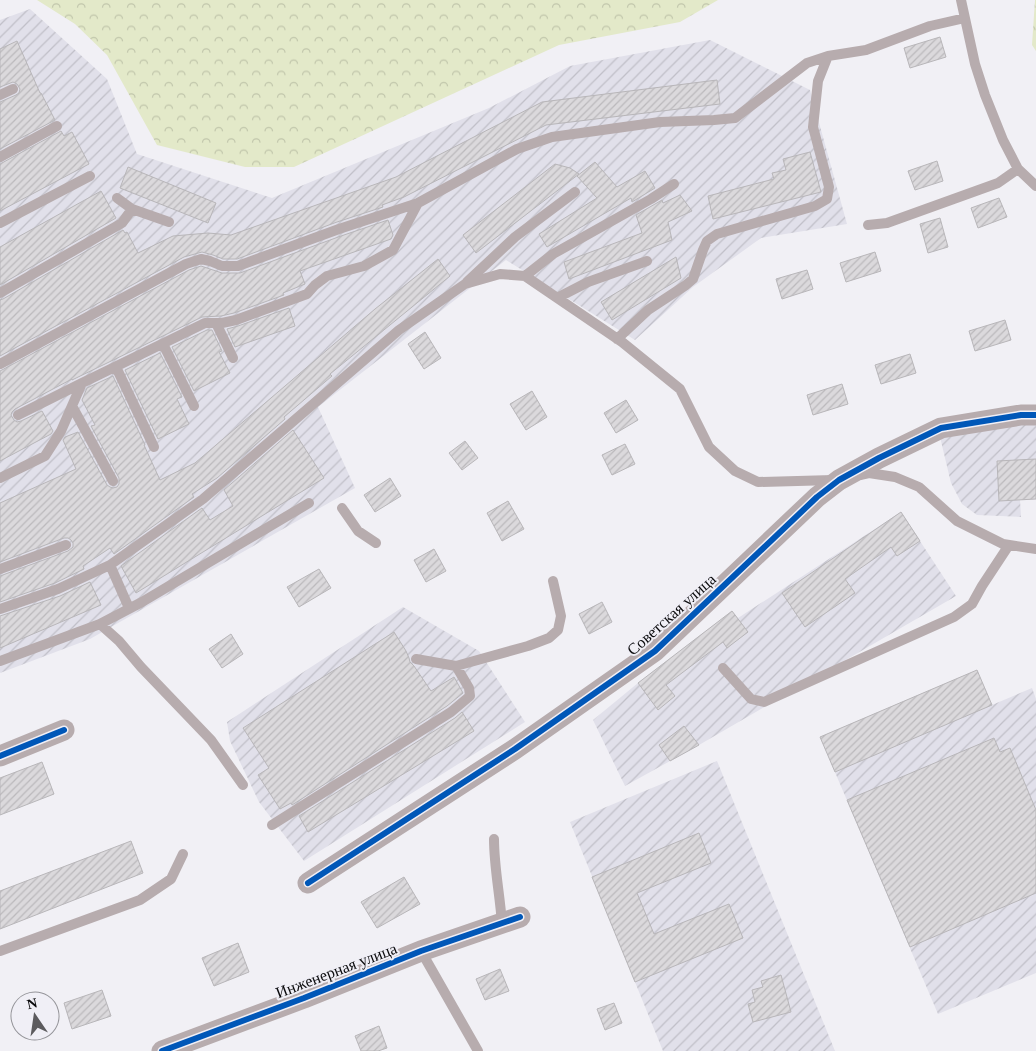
<svg xmlns="http://www.w3.org/2000/svg" width="1036" height="1051" font-family="Georgia,serif">
<defs>
<pattern id="industrial-furrows" width="10" height="10" patternUnits="userSpaceOnUse" patternTransform="scale(1.25)"><rect width="10" height="10" fill="#e1e0ea"/><path d="M-1 1l2-2M0 10L10 0M9 11l2-2" fill="none" stroke="#c0bfc8"/></pattern>
<pattern id="forest-crowns" width="20" height="18" patternUnits="userSpaceOnUse" patternTransform="scale(1.25)"><rect width="20" height="18" fill="#e3e9c9"/><path d="M2 6a3 3 0 1 1 6 0M12 15a3 3 0 1 1 6 0" fill="none" stroke="#c1c6ab"/></pattern>
<pattern id="building-hatch" width="6" height="6" patternUnits="userSpaceOnUse" patternTransform="scale(1.25)"><rect width="6" height="6" fill="#dbd9dc"/><path d="M-1 1l2-2M0 6l6-6M5 7l2-2" fill="none" stroke="#bbb9bc"/></pattern>
</defs>
<rect width="100%" height="100%" fill="#f1f0f5"/>
<path fill="url(#industrial-furrows)" d="M30 9 107 79 137 154 272 198 489 108 570 66 710 40 810 90 847 224 761 238 693 287 635 340 506 260 318 407 355 488 90 639 0 673V20Z
M1021 425H1036V499L1020 500 1021 517 977 515 962 504 951 483 940 437Z
M901 512 956 596 699 745 625 786 593 720 638 683 732 611 738 618Z
M403 607 479 651 525 722 304 861 259 802 230 741 227 722Z
M977 670 992 705 1032 688 1036 699V973L938 1014 820 737Z
M717 761 835 1051H663L570 822Z"/>
<path fill="url(#forest-crowns)" d="M37 0H718L680 22 559 45 294 167H245L157 145 107 55 75 24Z
M1035 0H1036V51L1032 45Z"/>
<path fill="url(#building-hatch)" stroke="#b8b6b9" d="M940 37 946 57 910 68 904 48Z
M17 41 40 93H41L55 120 0 149V102L16 95 19 93 20 89 17 84 13 82 0 87V49Z
M717 80 720 104 546 125 404 197 382 205 383 207 337 222 237 259H223L213 255 202 252 184 257 0 356V300L3 299 123 230 125 233 127 232 138 253 173 236 208 233 231 235 396 177 542 102Z
M61 131 64 136 72 132 89 164 0 211V164Z
M810 152 821 192 713 219 708 196 774 179 772 173 786 170 783 159Z
M937 161 943 181 915 190 908 171Z
M595 162 617 187 645 171 655 188 632 202 631 198 547 247 539 234 597 198 577 176Z
M555 164 570 168 579 174 476 253 463 235Z
M128 167 216 203 208 223 120 188Z
M101 191 116 218 0 285V247Z
M680 195 692 211 668 222 672 240 569 279 564 262 642 233 636 215 662 200 663 203Z
M999 198 1007 217 978 228 971 208Z
M940 218 948 247 928 253 920 224Z
M388 220 393 235 391 239 300 271 305 284 283 293 284 295 234 313 221 316 202 317 72 380V379L15 409 12 412 11 415 14 420 17 422 21 421 42 411 53 431 51 434 0 461V371L189 270 201 266 222 273H240L341 236Z
M875 252 881 271 846 282 840 263Z
M676 257 681 278 612 320 601 302Z
M438 259 450 276 330 374 332 376 284 417 285 419 217 478 192 494 194 497 114 554 110 548 83 566 84 569 55 583 0 602V576L68 551 73 547V543L71 540 68 538H64L0 562V503L76 469 63 440 65 437 78 432 107 485 110 487 113 488 117 487 119 484V478L91 426 95 425 82 400 87 388 113 376 145 445H144L160 480 195 463 375 309Z
M807 270 813 289 782 299 776 279Z
M289 308 295 326 235 347 227 329 238 326Z
M1005 320 1011 340 975 351 969 331Z
M207 330H212L222 351 219 352 230 373 194 391 172 347Z
M425 332 441 358 424 369 408 344Z
M160 353 182 397 177 399 189 424 158 439 125 370Z
M910 354 916 373 881 384 875 365Z
M842 384 848 404 813 415 807 395Z
M532 391 547 417 526 430 510 404Z
M626 400 638 420 616 433 604 413Z
M293 430 324 478 136 593 121 566 202 508 210 520 233 506 224 490Z
M465 441 478 458 462 470 449 453Z
M625 444 635 464 612 475 602 455Z
M1036 459V499L999 501 997 461Z
M390 478 401 496 375 512 364 495Z
M508 501 524 529 502 541 487 513Z
M901 512 920 541 897 556 891 547 845 579 855 593 805 627 782 593Z
M434 549 446 571 426 582 414 560Z
M319 569 331 588 299 607 287 587Z
M90 582 101 605 0 648V616L60 596Z
M602 602 612 622 589 634 579 614Z
M732 611 748 632 727 648 723 642 666 685 675 696 658 710 638 683Z
M394 632 406 651 409 658 410 662 414 666 431 691 454 677 463 693 447 706 292 805 291 803 280 809 258 775 269 768 243 728Z
M231 634 243 654 222 668 209 649Z
M977 670 992 705 835 772 820 737Z
M462 712 474 731 308 832 299 816 455 718Z
M684 726 699 745 670 761 659 745Z
M994 738 1000 752 1010 748 1036 810V893L910 947 847 800Z
M42 762 54 794 0 815V778Z
M699 833 711 863 637 893 654 934 729 904 743 938 635 982 592 877Z
M131 841 143 873 0 929V891Z
M404 877 420 904 377 928 361 902Z
M238 943 249 972 214 986 202 958Z
M500 969 509 991 485 1000 476 979Z
M781 975 791 1012 753 1022 748 1004 755 1002 752 990 763 987 761 981Z
M102 990 111 1016 72 1029 64 1003Z
M614 1003 622 1023 605 1030 597 1009Z
M379 1026 387 1048 378 1051H361L355 1036Z"/>
<g fill="none" stroke-linecap="round" stroke-linejoin="round">
<path stroke="#b7acae" stroke-width="10" d="M961 0 975 64 985 95 1003 140 1018 169 1036 186
M0 95 13 89
M0 157 57 126
M117 198 132 209 169 222
M0 223 90 176
M868 225 887 223 998 183 1018 169
M525 276 553 254 651 199 674 184
M467 282 515 237 575 192
M0 293 122 223 132 209
M557 298 588 282 647 261
M216 323 233 358
M617 339 648 310 686 285 693 279 703 250 707 241 717 234 815 206 827 199 829 187 813 127 818 81 828 56
M163 344 194 406
M0 364 186 264 201 259 210 261 222 266H238L339 229 418 203 517 149 552 137 660 122 714 120 735 118 807 63 828 56 866 50 930 26 965 18
M116 367 154 447
M72 406 113 481
M18 415 82 383
M860 475 869 473 895 477 919 487 957 521 1003 544 1036 549
M0 478 45 456 61 431 82 383 205 323H222L236 320 307 294 315 285 327 276 364 266 393 250 418 203
M342 508 358 531 376 543
M110 565 129 608
M0 569 66 545
M0 609 58 589 110 565 203 499 399 330 465 284 500 274 525 276 622 342 680 389 709 447 735 471 758 482 833 480
M100 624 119 641 141 667 211 740 243 785
M0 661 100 624 142 602 309 503
M456 666 528 646 549 638 558 630 561 616 553 581
M723 668 751 699 764 702 954 617 972 604 982 586 1009 545
M272 825 451 712 470 696 469 688 456 666 416 659
M494 839C494 867 500 895 502 924
M0 951 140 900 171 879 183 854
M421 951 478 1051"/>
<path stroke="#b7acae" stroke-width="21" d="M0 756 64 730
M308 883 515 749 655 651 817 497 839 480 879 458 941 428 1021 415H1036
M162 1051 304 998 421 951 520 917"/>
<defs>
<path id="cycleway" d="M0 756 64 730
M308 883 515 749 655 651 817 497 839 480 879 458 941 428 1021 415H1036
M162 1051 304 998 421 951 520 917"/>
</defs>
<use href="#cycleway" stroke="#f0eff6" stroke-width="9"/>
<use href="#cycleway" stroke="#0057b8" stroke-width="6"/>
</g>
<g text-anchor="middle" stroke-width="4" stroke-linejoin="round" paint-order="stroke">
<g font-size="16" fill="#0b0b0d" stroke="#f0eff6">
<text transform="translate(671 614) rotate(-42)" y="6">Советская улица</text>
<text transform="translate(336 970) rotate(-21)" y="6">Инженерная улица</text>
</g>
</g>
<g transform="translate(35 1016) rotate(347)"><circle r="24" fill="#f0eff6" stroke="#949499"/>
<path d="M0-4L9 19L0 12L-9 19Z" fill="#5c5b5e"/>
<text y="-8" font-size="14" font-weight="bold" text-anchor="middle" fill="#0b0b0d">N</text>
</g>
</svg>
